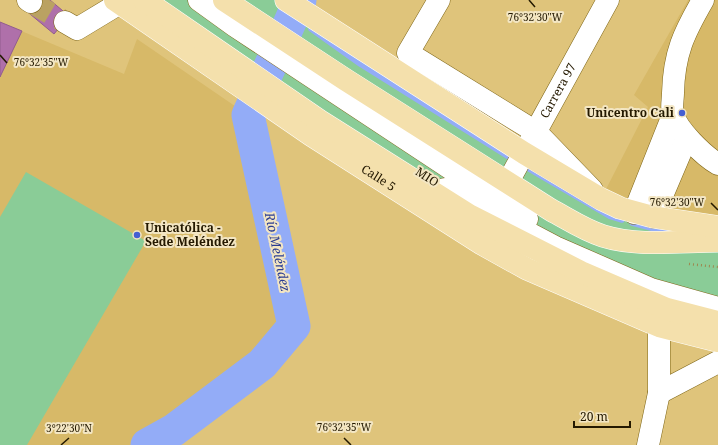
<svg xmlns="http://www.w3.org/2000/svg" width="718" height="445" font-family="'Noto Serif',serif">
<rect width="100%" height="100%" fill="#dfc47b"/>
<path fill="#d7b968" d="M688 0H718V227L601 199 648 107 634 95Z
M0 22 124 74 137 39 248 115 294 326 262 364 174 430 147 445H0Z"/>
<path fill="#8acc97" d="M161 0H286L570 181 718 227V308L454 194 326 112Z
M26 172 146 241 27 445H0V217Z"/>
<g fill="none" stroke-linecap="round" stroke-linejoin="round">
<path stroke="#93acf7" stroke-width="5.5" d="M311 29 360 64 515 161
M522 165 609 216 622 220
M632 223 670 233"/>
<path stroke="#93acf7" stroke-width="33" d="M147 445 174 430 262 364 294 326 248 115 300 0"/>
</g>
<path fill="#af70aa" stroke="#925d8e" d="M32 0H50L69 16 54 34 24 9Z
M0 22 22 31 0 77Z"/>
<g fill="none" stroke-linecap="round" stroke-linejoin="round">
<path stroke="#baa262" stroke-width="22" stroke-dasharray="22 11" stroke-linecap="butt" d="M31 2 65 22"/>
<defs>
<g id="minor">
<path d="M28 0 31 2"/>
<path d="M199 0 235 26 527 219"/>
<path d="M439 0 408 53 536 132 592 190"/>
<path d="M703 0C684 33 674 53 673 93 673 99 671 108 673 114 677 130 704 156 718 164"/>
<path d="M65 22 77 29 120 3"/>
<path id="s1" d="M508 182 608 0"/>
<path d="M445 189 555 247 651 289 718 308"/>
<path d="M634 213 673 115"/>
<path d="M653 217 687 137"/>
<path d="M659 393 718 362"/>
<path d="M648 445 659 393V326"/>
</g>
<g id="major">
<path id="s2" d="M115 0 311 135 482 244 527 269 659 326 718 341"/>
<path d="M144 0 320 121 469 215 581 272 667 309 718 322"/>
<path d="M224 0 346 80 551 210C568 219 584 230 603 236 638 247 681 241 718 241"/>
<path d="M286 0 524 153 601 199 620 208 653 217 718 227"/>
</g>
</defs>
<use href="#minor" stroke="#7f6617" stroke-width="23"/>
<use href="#major" stroke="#fff" stroke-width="23"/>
<path stroke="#9e8850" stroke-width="2.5" stroke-dasharray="1 3" stroke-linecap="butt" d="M689 264 718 267"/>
<use href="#minor" stroke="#fff" stroke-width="22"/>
<use href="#major" stroke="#f4e0ac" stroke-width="22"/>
</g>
<path fill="none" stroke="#241900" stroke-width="1.5" d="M529 0 535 7M0 55 7 63M711 203 718 210M344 438 351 445M61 445 69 438"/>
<g fill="#455fd2" stroke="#f3e6c3" stroke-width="1.5">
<circle cx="682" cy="113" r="4"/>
<circle cx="137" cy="235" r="4"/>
</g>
<g text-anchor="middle" stroke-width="4" stroke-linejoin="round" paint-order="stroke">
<g font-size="12" fill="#241900" stroke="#f3e6c3">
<text dy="4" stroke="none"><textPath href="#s1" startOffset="104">Carrera 97</textPath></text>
<text transform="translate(427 177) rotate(33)" y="4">MIO</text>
<text dy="4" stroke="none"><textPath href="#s2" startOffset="318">Calle 5</textPath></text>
</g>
<g font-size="12" font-weight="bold" fill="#241900" stroke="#f3e6c3" text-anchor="end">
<text x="674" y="117">Unicentro Cali</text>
<text x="145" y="232" text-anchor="start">Unicatólica -<tspan x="145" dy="14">Sede Meléndez</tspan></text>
</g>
<g font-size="13" font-style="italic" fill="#2a3c91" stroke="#f3e6c3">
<text transform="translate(278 252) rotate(78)" y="5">Río Meléndez</text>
</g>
</g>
<g font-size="10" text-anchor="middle" fill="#241900" stroke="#f3e6c3" stroke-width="4" stroke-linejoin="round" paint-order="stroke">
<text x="535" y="21">76°32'30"W</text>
<text x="41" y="66">76°32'35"W</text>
<text x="677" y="206">76°32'30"W</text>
<text x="344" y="431">76°32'35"W</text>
<text x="69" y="432">3°22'30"N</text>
</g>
<path d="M574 421v6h56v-6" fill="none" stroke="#241900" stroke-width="2"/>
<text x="580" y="421" font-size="12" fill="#241900" stroke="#f3e6c3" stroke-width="3" paint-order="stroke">20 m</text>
</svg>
